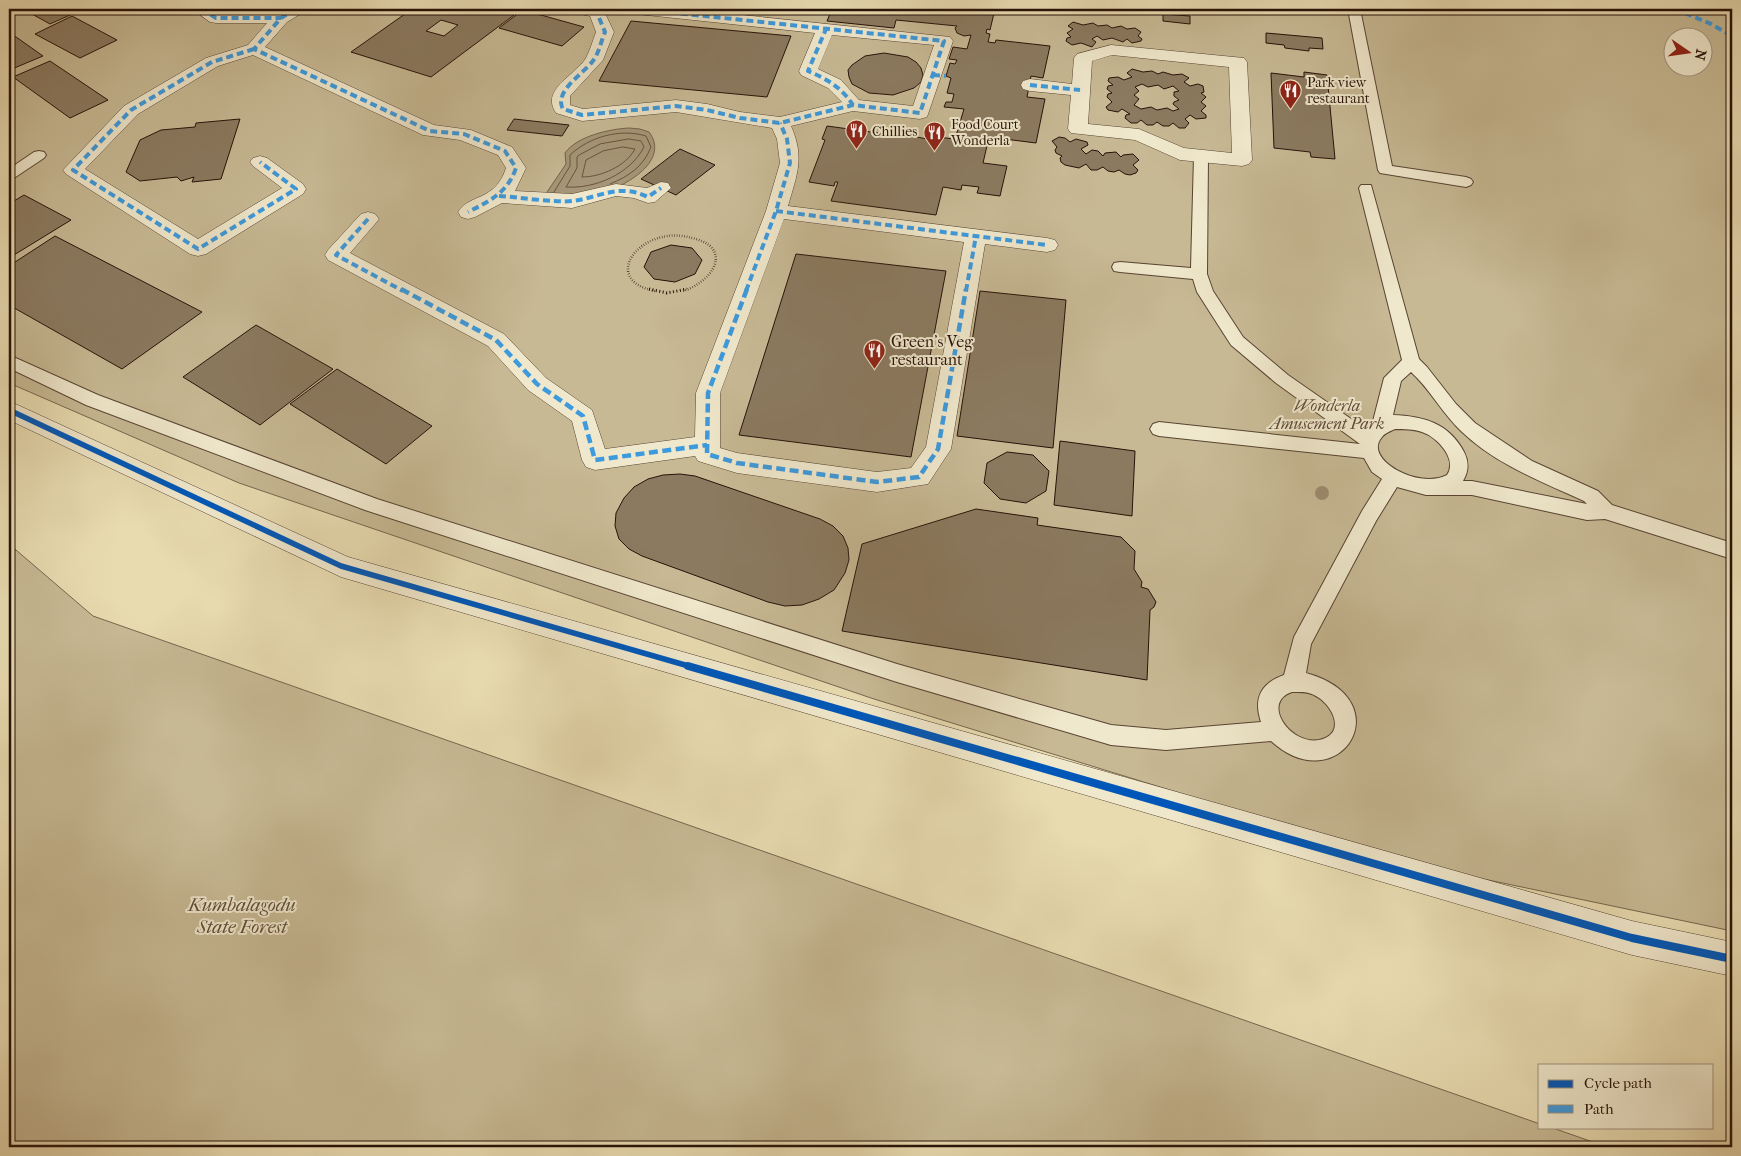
<svg xmlns="http://www.w3.org/2000/svg" width="1741" height="1156" font-family="'IM FELL French Canon',serif">
<rect width="100%" height="100%" fill="#e8dbb0"/>
<filter id="stains"><feTurbulence type="fractalNoise" baseFrequency=".004" numOctaves="4"/><feColorMatrix values="0 0 0 0 .2 0 0 0 0 .09 0 0 0 0 .02 0 0 0 .5 -.17"/></filter>
<radialGradient id="worn" r=".72"><stop offset=".6" stop-color="#630" stop-opacity="0"/><stop offset="1" stop-color="#630" stop-opacity=".3"/></radialGradient>
<path fill="#c7b994" stroke="#77654e" fill-rule="evenodd" d="M9 9H1732V931L1407 863 874 699 239 483 9 383ZM1674 38H1704V68H1674Z
M9 544 93 616 1540 1124V1127H1550L1607 1147H9Z"/>
<path fill="#a69677" stroke="#73614b" d="M629 128 640 129 649 132C672 162 620 190 596 194 580 197 562 195 545 195L566 164 565 153C577 136 610 129 629 128Z"/>
<g fill="none" stroke-linecap="round" stroke-linejoin="round">
<path stroke="#665440" stroke-width="1" d="M629 139 641 141 644 147C630 174 595 189 566 187L577 168V157L579 155 600 144Z
M623 147 635 149C626 166 601 177 582 177L586 160 603 151Z
M554 192 570 166V155C589 137 620 128 646 136L651 147C643 167 629 176 610 184"/>
</g>
<path fill="#8b7a60" stroke="#271109" fill-rule="evenodd" d="M44 9H60L70 15 50 24 32 14Z
M229 9H256L246 13 238 14 233 13Z
M412 9H494L514 15 431 77 351 52ZM441 20 458 25 444 36 426 31Z
M832 9H995L990 30 987 29 986 33 990 34 988 42 995 43 996 40 1050 46 1043 78 1031 76 1027 97 1045 99 1036 143 989 137 983 163 1007 166 1000 196 977 193 979 187 962 185 961 190 943 187 936 215 831 201 838 182H835L834 186 809 182 825 140 822 139 827 126 893 135 894 132 918 135 917 137 927 139 928 136 955 139 964 109 944 107 946 102H952L954 94 947 93 951 78 946 76 950 63 955 64 957 60 949 59 953 47 967 49 971 35 964 36 957 33 955 28 957 26 896 20 894 28 827 21Z
M523 10 584 27 562 46 499 28Z
M1163 14 1190 16V24L1163 21Z
M72 16 117 40 80 58 35 34Z
M631 21 791 36 767 97 599 81Z
M1073 22 1083 25 1093 23 1098 26 1107 25 1112 28 1121 26 1127 29 1135 28 1141 32 1138 36 1142 39 1141 41 1132 43 1127 39 1123 42 1112 38 1103 40 1097 36 1092 39 1096 42 1092 47 1081 43 1072 45 1066 41 1067 38 1071 37 1067 33 1073 29 1068 26Z
M9 32 43 56 12 69 9 67Z
M1266 33 1322 38 1323 49 1309 48V51L1285 48 1284 45 1266 43Z
M884 53 908 57 916 62 921 68 923 75 921 82 914 88 893 95 869 93 852 84 849 77 848 70 852 65 865 56Z
M50 61 108 100 70 118 13 77Z
M1132 69 1143 72 1152 71 1158 74 1163 72 1173 75 1182 74 1189 78 1184 82 1190 86 1198 84 1203 86 1204 92 1201 93 1206 97 1201 102 1206 106 1201 111 1206 115V118L1196 119 1190 115 1185 119 1189 123 1185 128H1179L1173 123 1169 126H1163L1157 122 1153 125H1147L1141 120 1137 123H1131L1125 118 1126 115 1130 114 1122 109 1118 112 1108 110 1106 107 1112 102 1107 97 1108 94 1112 93 1107 89 1108 86 1113 85 1108 81 1109 78 1118 77 1124 80 1132 77 1127 73ZM1142 84 1148 87 1158 85 1164 89 1173 86 1179 91 1174 92V96L1179 100 1174 102 1173 104 1179 109 1173 111 1167 108 1157 110 1151 107 1141 109 1134 105 1139 99 1134 95 1139 91 1135 87Z
M1304 72 1327 75 1335 159 1311 157 1310 152 1274 148 1271 73 1304 77Z
M240 119 221 179 192 182 194 177 181 181 177 177 140 181 126 172 140 140 161 130 195 127 196 123Z
M514 119 569 125 562 136 507 130Z
M1059 137 1065 138 1070 142 1076 139 1087 142 1088 145 1081 149 1086 154 1092 150 1098 151 1103 156 1105 153 1116 152 1121 157 1123 155 1133 154 1139 160 1133 165 1138 170 1136 173 1130 175 1125 174 1119 170 1114 172 1108 171 1103 167 1097 170H1091L1086 164 1079 168 1065 165 1061 162 1060 158 1062 156 1056 153 1055 150 1057 147 1052 141Z
M680 149 715 165 676 195 641 179Z
M24 195 71 220 9 258V204Z
M55 236 202 312 122 369 9 305V266Z
M671 245 692 248 702 260 695 274 675 282 654 279 644 267 651 252Z
M796 254 946 271 911 457 739 435Z
M980 291 1066 300 1053 448 957 436Z
M256 325 333 369 260 425 183 377Z
M337 369 432 426 386 464 290 404Z
M1060 441 1135 451 1132 516 1054 505Z
M1007 452 1033 455 1049 471 1046 491 1026 503 1000 499 984 483 987 463Z
M680 474 695 476 820 519 833 526 843 536 848 548 849 560 845 573 834 590 819 599 802 605 785 606 768 602 642 556 629 549 619 539 615 526 616 513 624 498 634 487 648 479 663 475Z
M976 509 1038 518 1037 525 1121 537 1135 551 1134 569 1142 582 1141 587 1148 589 1156 602 1154 607 1150 610 1147 680 842 631 862 544Z"/>
<g fill="none" stroke-linecap="round" stroke-linejoin="round">
<defs>
<path id="lane" d="M1348 9H1360L1392 166 1466 177 1471 179 1473 182 1471 185 1466 187 1380 173 1378 170Z
M39 151 44 152 46 155 44 158 14 178 9 179V169L34 152Z
M1201 152 1206 153 1208 156 1207 274 1213 291 1243 337 1288 375 1367 430 1372 425 1384 378 1402 360 1359 188 1361 185H1371L1419 359 1427 367 1456 404 1475 423 1532 461 1598 491 1612 505 1732 543V559L1605 519 1587 520 1472 495H1426L1397 487 1376 521 1311 644 1306 673C1404 700 1339 803 1271 741L1166 750 1111 745 897 682 365 510 86 405 9 368V355L98 395 377 499 897 664 1111 725 1166 730 1261 722C1253 698 1261 683 1284 675L1294 637 1362 511 1382 479 1372 472 1364 458 1159 436 1153 434 1150 429 1153 424 1159 422 1360 444 1276 383 1231 345 1197 292 1193 279 1120 272 1114 271 1112 267 1114 263 1120 262 1191 268 1194 156 1196 153ZM1411 372C1430 389 1442 413 1461 431 1495 464 1542 482 1584 501L1587 504 1472 481H1463C1469 471 1469 462 1464 452 1449 423 1423 416 1393 415L1401 381ZM1395 429C1404 429 1414 429 1422 432 1437 437 1458 459 1447 475 1419 490 1362 459 1382 437 1385 433 1391 431 1395 429ZM1292 692C1299 692 1307 691 1314 695 1332 703 1348 734 1319 740 1289 745 1261 702 1292 692Z"/>
<path id="street" d="M146 9H166L167 10 164 14C157 15 151 15 146 9Z
M192 9H213L220 13H277L284 9H305L302 13 287 22 265 47 434 125 471 130 512 147 526 168 515 191 572 194 616 184 647 188 661 182 668 183 671 188 655 202 648 203 634 198 616 196 572 208 502 203 475 217 468 219 461 217 458 212C470 193 495 202 506 168L498 155 460 140 423 135 253 55 218 66 138 114 85 169 198 239 282 188 253 166 250 162 253 158 260 156 267 158 303 184 306 189 303 194 206 254 198 256 190 254 66 174 63 170 124 106 206 58 248 45 267 23H216L210 22Z
M572 9H603L614 32 603 60 570 96V105L583 109 676 100 707 104 740 112 780 117 842 102 828 88 801 75 799 71 815 33 637 14 631 13 628 9H685L950 37 953 41 927 117 920 119 853 111 791 126C805 158 797 174 788 206L1047 238 1055 240 1058 245 1055 250 1047 252 985 244 951 449 928 484 877 492 737 473 698 461 695 456 595 470 586 467 582 460 572 421 528 390 488 346 328 260 325 255 328 250 361 214 368 212 375 214 379 219 375 224 350 253 504 334 546 378 592 410 605 449 695 437 696 393 766 211 780 163 777 139 772 128 676 112 582 121 556 113C540 89 575 76 586 58 590 50 593 40 596 32L590 16 575 13ZM832 35 934 45 913 106 859 100 841 80 818 69ZM784 219 964 242 926 447 911 468 877 472 737 453 720 448V393Z
M1111 45 1244 58 1247 62 1252 160 1249 164 1242 166 1180 160 1135 140 1071 133 1068 129 1071 95 1030 91 1023 89 1021 85 1023 81 1030 79 1072 84 1074 58 1077 54ZM1112 55 1229 67 1232 153 1184 148 1139 129 1088 124 1092 61Z
M9 401 348 557 1632 921 1732 942V976L1632 955 341 577 9 420Z"/>
</defs>
<use href="#lane" stroke="#574433" stroke-width="2"/>
<use href="#street" stroke="#574433" stroke-width="1"/>
<path stroke="#271109" stroke-width="2.5" stroke-dasharray="0.5 2" stroke-linecap="butt" d="M655 291C599 280 640 226 688 237 696 239 706 241 712 248 726 266 698 288 682 291"/>
<path stroke="#271109" stroke-width="3" stroke-dasharray="1 2.5" stroke-linecap="butt" d="M649 289 667 293 687 289"/>
<use href="#lane" fill="#f0e8cc" fill-rule="evenodd"/>
<use href="#street" fill="#f0e8cc" fill-rule="evenodd"/>
<path stroke="#3d9add" stroke-width="4" stroke-dasharray="7 4" stroke-linecap="butt" d="M155 9 158 10
M201 9 216 18H281
M296 9 281 18 254 49 430 131 464 134 505 151 516 168C508 192 490 201 468 212
M581 9 597 13 605 32C601 41 599 54 592 62 583 74 553 92 563 109L582 115 676 106 707 110 740 118 780 123 853 105
M637 9 944 41 920 113 853 105C841 87 827 79 808 71L826 29
M1675 9 1709 23 1732 36
M254 49 212 62 131 110 73 170 198 249 296 189 260 162
M933 75 946 76
M1030 85 1080 90
M499 196C519 197 554 203 573 201 601 197 619 183 648 197L661 188
M776 211 1047 245
M368 219 336 255 403 291
M746 291 776 211 790 163 787 139 780 123
M966 291 976 236"/>
<path stroke="#3d9add" stroke-width="4.5" stroke-dasharray="9 4.5" stroke-linecap="butt" d="M401 289 496 340 537 384 583 416 595 460 707 445
M747 289 708 393 707 454 737 463 877 482 919 477 938 449 966 289"/>
<defs>
<path id="cycleway-far1" d="M9 410 341 566 692 667"/>
<path id="cycleway" d="M688 666 1632 938 1732 959"/>
</defs>
<use href="#cycleway-far1" stroke="#f0e8cc" stroke-width="9"/>
<use href="#cycleway" stroke="#f0e8cc" stroke-width="11"/>
<use href="#cycleway-far1" stroke="#0057b8" stroke-width="5.5"/>
<use href="#cycleway" stroke="#0057b8" stroke-width="8"/>
</g>
<circle fill="#9d8c6f" cx="1322" cy="493" r="7"/>
<defs>
<symbol id="restaurant-pin" viewBox="-11 -11 22 30"><path d="M0 17L-7.5 6A9.5 9.5 0 1 1 7.5 6Z" fill="#8f2418" stroke="#f0e8cc"/><path d="M-5-6h1v4h1v-4h1v4h1v-4h1v5L-1.5 .5V6h-2V.5L-5-1ZM5-6V6H3V1.5H1.5Q1.5-4 5-6Z" fill="#fff"/></symbol>
</defs>
<g fill-rule="evenodd">
<use href="#restaurant-pin" x="1278" y="78" width="25" height="34"/>
<use href="#restaurant-pin" x="844" y="118" width="25" height="34"/>
<use href="#restaurant-pin" x="922" y="120" width="25" height="34"/>
<use href="#restaurant-pin" x="862" y="338" width="25" height="34"/>
</g>
<g text-anchor="middle" stroke-width="4" stroke-linejoin="round" paint-order="stroke">
<g font-size="14" fill="#271109" stroke="#f0e8cc" text-anchor="start">
<text x="1307" y="87">Park view<tspan x="1307" dy="16">restaurant</tspan></text>
<text x="951" y="129">Food Court<tspan x="951" dy="16">Wonderla</tspan></text>
<text x="872" y="136">Chillies</text>
</g>
<g font-size="16" fill="#271109" stroke="#f0e8cc" text-anchor="start">
<text x="891" y="347">Green's Veg<tspan x="891" dy="18">restaurant</tspan></text>
</g>
<g font-size="16" font-style="italic" fill="#5f4c3a" stroke="#f0e8cc">
<text x="1327" y="411">Wonderla<tspan x="1327" dy="18">Amusement Park</tspan></text>
</g>
<g font-size="19" font-style="italic" fill="#5f4c3a" stroke="#f0e8cc">
<text x="242" y="911">Kumbalagodu<tspan x="242" dy="22">State Forest</tspan></text>
</g>
</g>
<rect width="1741" height="1156" fill="none" stroke="#e8dbb0" stroke-width="30"/>
<rect x="10" y="10" width="1721" height="1136" fill="none" stroke="#271109" stroke-width="2.5"/>
<rect x="15" y="15" width="1711" height="1126" fill="none" stroke="#271109"/>
<rect x="1538" y="1064" width="175" height="65" fill="#f0e8cc" stroke="#a0927e"/>
<rect x="1548" y="1080" width="25" height="8" fill="#0057b8" stroke="#a0927e"/>
<text x="1584" y="1088" font-size="15" fill="#271109">Cycle path</text>
<rect x="1548" y="1105" width="25" height="8" fill="#3d9add" stroke="#a0927e"/>
<text x="1584" y="1114" font-size="15" fill="#271109">Path</text>
<g transform="translate(1688 52) rotate(103)"><circle r="24" fill="#f0e8cc" stroke="#a0927e"/>
<path d="M0-4L9 19L0 12L-9 19Z" fill="#8f2418"/>
<text y="-8" font-size="14" font-weight="bold" text-anchor="middle" fill="#271109">N</text>
</g>
<rect width="100%" height="100%" filter="url(#stains)"/>
<rect width="100%" height="100%" fill="url(#worn)"/>
</svg>
